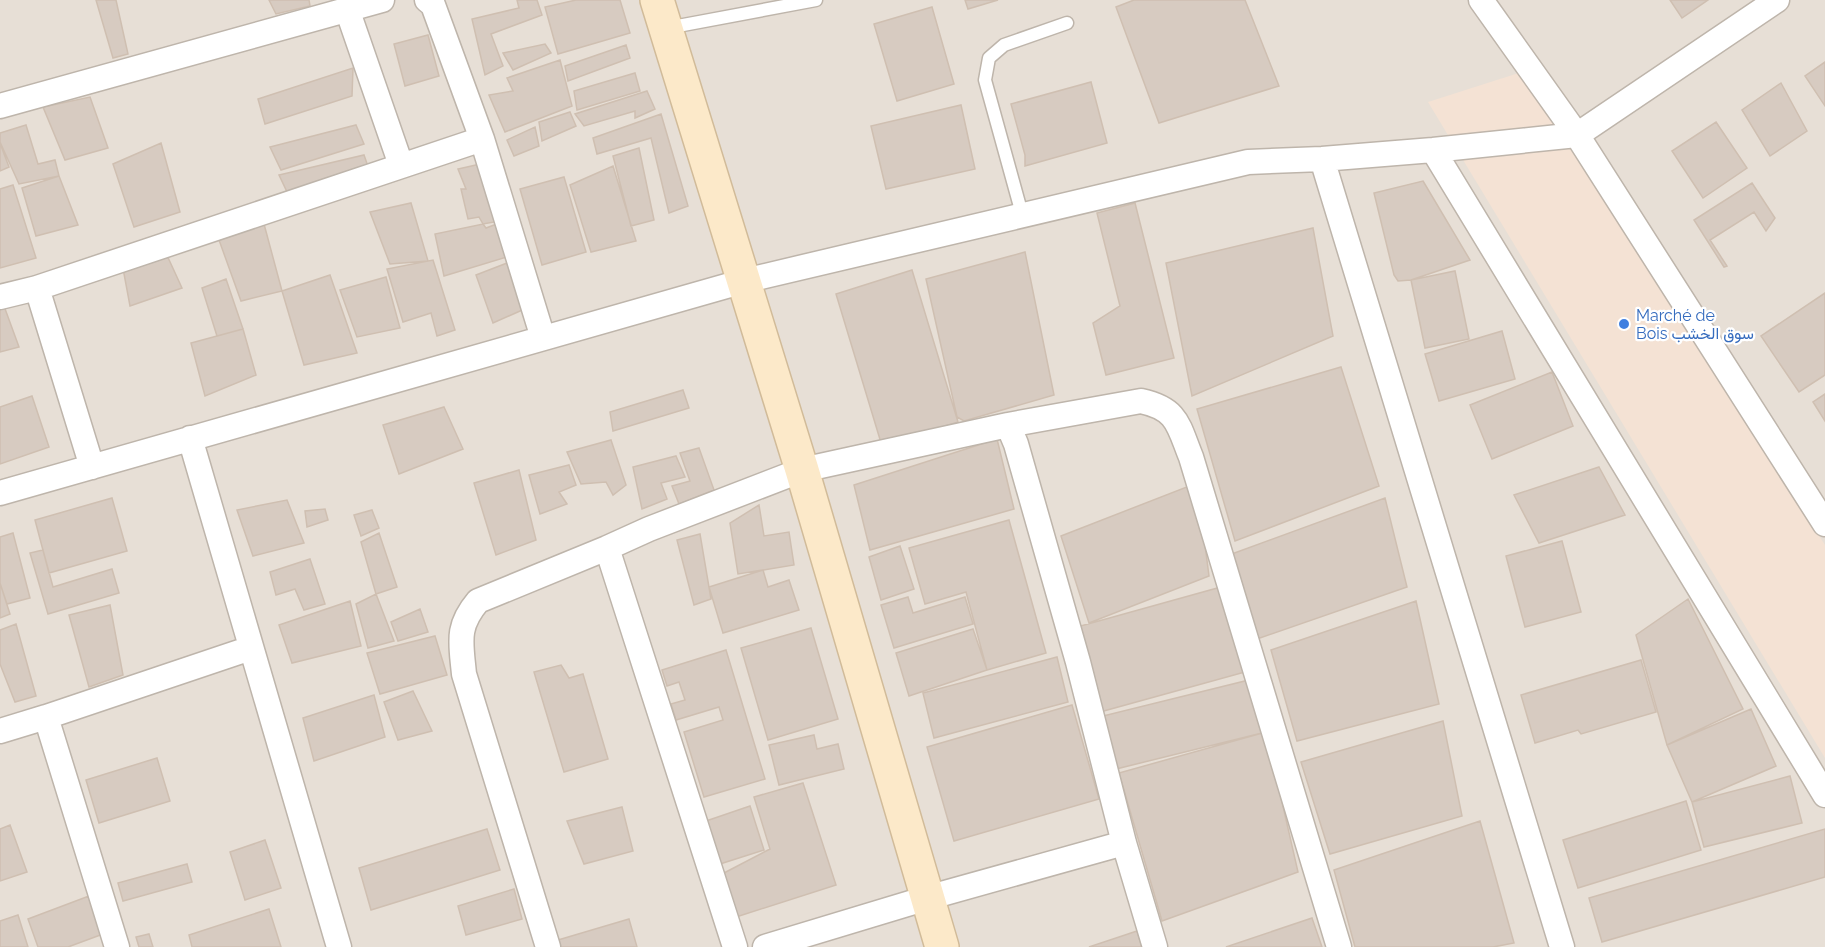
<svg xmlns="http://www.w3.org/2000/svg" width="1825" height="947" font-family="Raleway,Vazirmatn,sans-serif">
<rect width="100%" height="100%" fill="#f3eee8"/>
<path fill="#e7dfd6" d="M0 0H1825V947H0Z"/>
<path fill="#f4e2d4" d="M1525 71 1825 545V758L1428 102Z"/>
<path fill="#d7cbc1" stroke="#cfbfb1" stroke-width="1.5" d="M96 0H116L128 54 113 58Z
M269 0H309L310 6 276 14Z
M517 0H537L542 15 491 34 503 66 485 75 472 19 519 8Z
M576 0H620L630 33 558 54 545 7Z
M965 0H998L968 9Z
M1134 0H1245L1279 86 1159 123 1116 7Z
M1670 0H1708L1682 18Z
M932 7 954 84 897 101 874 24Z
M428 35 439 76 405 86 394 44Z
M545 44 551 53 513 70 503 53Z
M626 45 630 58 568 81 565 66Z
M560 60 572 106 505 132 489 95 513 91 507 78Z
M1825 62V106L1805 76Z
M353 68 352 96 265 124 258 99Z
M635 73 640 91 577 110 574 91Z
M1091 82 1107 143 1025 166V155L1011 104Z
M1781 83 1807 131 1770 156 1742 110Z
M647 91 655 109 635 118V111L584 126 575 114Z
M90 97 108 148 65 160 43 107Z
M961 105 975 169 886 189 871 126Z
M570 112 576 126 542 141 539 122Z
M661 114 688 206 669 213 651 138 597 154 593 138Z
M1716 122 1747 168 1703 198 1672 151Z
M26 125 38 164 55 160 59 176 19 184 0 142V133Z
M356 125 364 144 281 170 270 147Z
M535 127 539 146 514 156 507 140Z
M0 143 9 167 0 171Z
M161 143 180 212 134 227 113 164Z
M639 148 654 220 631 226 613 156Z
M364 155 370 172 289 196 279 175Z
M485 163 500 221 483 224 479 217 468 219 461 189H466L458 169Z
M613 166 636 241 591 252 570 185Z
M59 176 78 225 36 236 22 188Z
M564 177 586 252 542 265 520 189Z
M1423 181 1470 260 1411 280 1398 281 1394 275 1374 193Z
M1752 183 1775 218 1766 231 1754 212 1710 240 1727 266 1724 267 1694 220Z
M13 185 36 258 0 268V189Z
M411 203 428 261 390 264 370 212Z
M1135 203 1174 358 1106 375 1093 323 1120 306 1097 213Z
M502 222 513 255 444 276 435 234 483 224 486 228Z
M264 224 282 291 241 301 219 240Z
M1313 228 1333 336 1192 396 1166 263Z
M165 251 182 288 130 306 122 263Z
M1025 252 1054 395 964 421 957 417 926 279Z
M433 260 455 330 437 336 431 313 403 322 387 269Z
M515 260 529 307 493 323 476 275Z
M912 270 958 422 882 446 836 294Z
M1455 271 1469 339 1425 348 1411 280Z
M330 275 357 353 304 365 282 291Z
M386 277 400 328 357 337 340 290Z
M226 279 243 329 217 336 202 288Z
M1825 293V375L1799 392 1761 336Z
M4 306 19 347 0 352V307Z
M243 329 256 375 205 396 191 343Z
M1502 331 1515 379 1439 401 1425 354Z
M1341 367 1379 486 1235 541 1197 409Z
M1552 372 1573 426 1492 459 1470 405Z
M683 390 689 408 613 431 610 412Z
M1825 394V421L1813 402Z
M32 396 49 447 0 464V407Z
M444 407 463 449 399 474 383 425Z
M997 439 1014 509 870 550 854 485Z
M611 440 626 485 613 495 606 482 581 484 567 452Z
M699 448 714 490 679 504 672 486 690 481 680 453Z
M676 456 685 477 661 483 667 499 642 509 633 467Z
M569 465 576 485 559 492 567 504 540 514 529 475Z
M1599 467 1625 515 1539 543 1514 495Z
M519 470 536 540 496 555 474 483Z
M1197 483 1209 576 1089 623 1061 536Z
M112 498 127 551 49 573 35 520Z
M1385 498 1407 587 1257 639 1229 555Z
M287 500 304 543 253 556 237 510Z
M759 505 764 536 789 532 794 565 738 574 730 523Z
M325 509 328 520 307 527 305 511Z
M372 510 379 528 361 536 354 515Z
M1009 520 1046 653 987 670 966 592 925 604 909 548Z
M13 533 30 598 7 604 0 583V537Z
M379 533 397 587 376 594 361 542Z
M700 534 711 599 694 605 677 540Z
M1562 541 1581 612 1525 627 1506 556Z
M900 546 914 589 881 600 869 557Z
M43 550 53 587 112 569 119 593 48 614 30 553Z
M310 559 325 604 304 610 295 589 276 595 270 572Z
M763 570 768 587 789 580 799 610 723 633 709 587Z
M0 583 10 614 0 618Z
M1221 587 1245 672 1100 712 1077 627Z
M376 594 394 641 368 648 356 604Z
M908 597 913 613 965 597 973 624 894 648 881 605Z
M1688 599 1743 709 1667 745 1636 635Z
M350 601 361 646 292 663 279 625Z
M1416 601 1439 704 1297 741 1271 650Z
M110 605 123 675 89 687 69 615Z
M420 609 428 632 398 641 391 622Z
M16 624 36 696 15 702 0 664V630Z
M811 628 838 719 768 740 741 648Z
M973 629 987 670 909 696 896 653Z
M435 636 447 675 380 694 367 653Z
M726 650 765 779 704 797 684 732 723 720 719 707 676 720 671 704 685 700 679 682 667 686 662 670Z
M1057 657 1068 702 934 738 923 693Z
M1641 660 1656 712 1581 734 1578 730 1535 743 1521 695Z
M561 665 569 678 583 674 608 759 564 772 534 672Z
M1249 680 1262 733 1116 769 1103 716Z
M413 691 432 731 398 740 384 702Z
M374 695 385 737 314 761 303 718Z
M1072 705 1099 799 954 841 927 747Z
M1751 709 1776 766 1692 802 1667 745Z
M1443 721 1462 816 1330 854 1301 762Z
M1266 732 1298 872 1162 921 1119 773Z
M814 735 817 749 838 744 844 769 779 785 769 745Z
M157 758 170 801 99 823 86 780Z
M1790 776 1802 823 1704 847 1692 802Z
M803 783 836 885 733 918 724 873 770 849 754 797Z
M1686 801 1701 850 1578 888 1563 840Z
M750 806 764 850 720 864 706 821Z
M622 807 633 851 584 864 567 821Z
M1480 821 1514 943 1493 947H1355L1334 870Z
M10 825 27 872 0 881V829Z
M487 829 500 870 371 910 359 868Z
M1825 829V877L1602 942 1589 898Z
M265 840 281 888 245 900 230 852Z
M187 864 192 882 123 901 118 883Z
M514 889 522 919 466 935 458 906Z
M89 896 103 934 68 947H38L28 919Z
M269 909 281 947H192L189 935Z
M18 915 28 947H0V921Z
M1312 918 1322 947H1226Z
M629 919 637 947H561L558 940Z
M1137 931 1142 947H1089Z
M149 934 153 947H139L136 937Z"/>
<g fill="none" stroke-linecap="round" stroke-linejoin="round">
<defs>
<path id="service" d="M667 28 816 0
M1022 214 985 80 989 58 1004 45 1067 23"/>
<path id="minor" d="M427 0 433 5 482 139 543 338
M1481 0 1577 135 1825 524
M347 9 401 165
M0 106 382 0
M1433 150 1825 795
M1322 159 1562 947
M37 288 92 467
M0 297 37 288 482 139
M1008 425 1141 401C1178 409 1178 425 1191 457L1339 947
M190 438 339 947
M0 493 744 281 1248 162 1322 159 1433 150 1577 135 1777 0
M46 717 251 648
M0 731 46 717 117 947
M548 947 464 674C461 642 456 627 478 601L607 548
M735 947 607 548 649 529 802 470 1008 425 1016 444 1078 662 1124 843 1155 947
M765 947 927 898 1124 843"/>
<path id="secondary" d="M657 0 802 470 942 947"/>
</defs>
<use href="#service" stroke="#beb5ab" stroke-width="15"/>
<use href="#minor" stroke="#beb5ab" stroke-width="27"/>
<use href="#secondary" stroke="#d1bb99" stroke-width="36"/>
<use href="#service" stroke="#fff" stroke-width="12"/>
<use href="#minor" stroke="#fff" stroke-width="24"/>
<use href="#secondary" stroke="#fce9c9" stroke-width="33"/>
</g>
<circle fill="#3f7fe0" stroke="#fff" stroke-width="2" cx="1624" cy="324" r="6"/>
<g text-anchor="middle" stroke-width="4.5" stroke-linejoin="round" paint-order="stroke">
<g font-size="16" fill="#366cbe" stroke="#fff" text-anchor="start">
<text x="1636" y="321">Marché de<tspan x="1636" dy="18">Bois سوق الخشب</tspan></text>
</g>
</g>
</svg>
